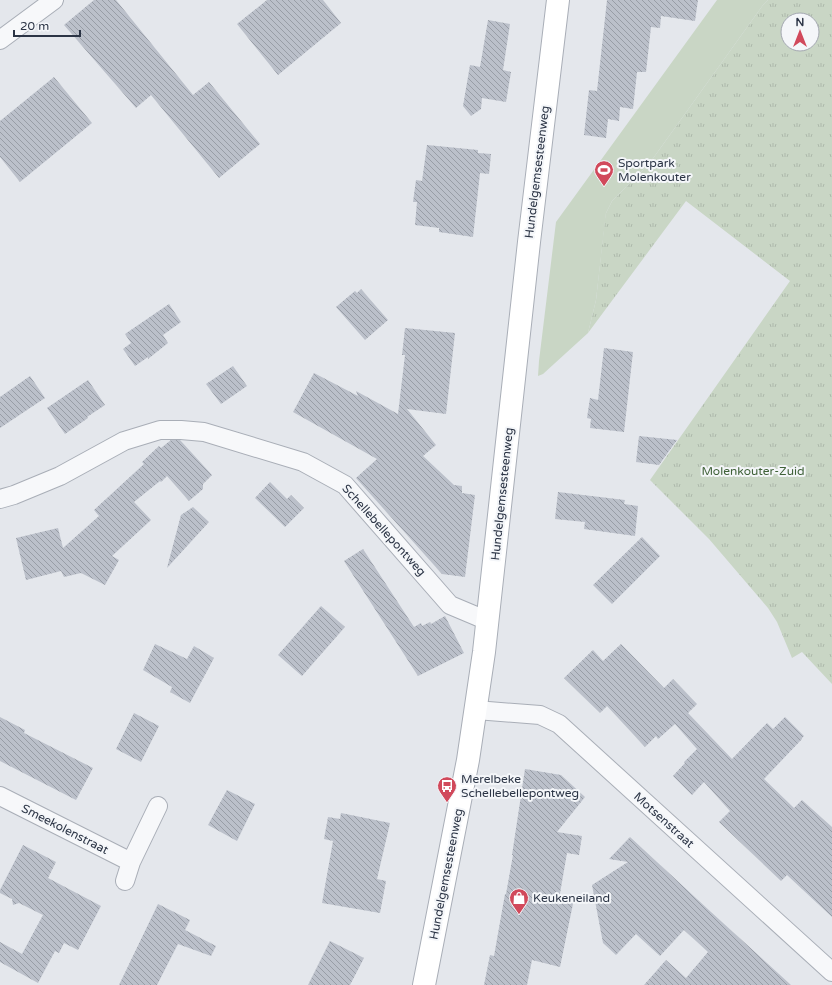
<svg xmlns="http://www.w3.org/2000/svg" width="832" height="985" font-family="'Varela Round',sans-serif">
<defs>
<pattern id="grass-tufts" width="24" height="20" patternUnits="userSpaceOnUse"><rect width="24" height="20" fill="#c9d6c5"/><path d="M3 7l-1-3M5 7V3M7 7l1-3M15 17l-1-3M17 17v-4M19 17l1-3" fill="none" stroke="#adb8ab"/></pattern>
<pattern id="building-back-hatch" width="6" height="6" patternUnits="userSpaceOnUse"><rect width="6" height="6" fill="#bbc0ca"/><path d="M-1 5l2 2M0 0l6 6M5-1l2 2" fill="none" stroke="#989da6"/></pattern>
</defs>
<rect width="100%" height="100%" fill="#e4e7ec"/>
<path fill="url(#grass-tufts)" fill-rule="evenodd" d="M768 0H832V684L802 652 792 658 777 622 768 608 709 539 650 480 790 281 686 201 588 333 596 300 605 219 606 213 612 201 649 164 763 5ZM788 20H812V44H788Z"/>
<path fill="#c9d6c5" d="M717 0H768L763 5 649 164 612 201 606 213 596 300 588 333 543 374 538 376 539 361 556 222Z"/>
<path fill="url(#building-back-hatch)" d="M94 0H116L193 95 209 82 260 144 219 178 151 95 136 108 64 25Z
M267 0H323L341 23 278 75 237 24Z
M607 0H698L695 21 661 16 660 28 651 27 646 72H637L633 109 620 107 619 121 608 119 606 138 584 135 589 90 597 91Z
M488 20 510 24 503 70 511 72 506 102 482 98 481 109 471 116 463 106 470 65 480 67Z
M54 77 92 123 20 182 0 157V121Z
M427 145 478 150V153L491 154 489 174 480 173 473 237 439 232V228L415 225 417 202H413L416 180 422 181Z
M361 289 388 320 365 340 336 307 355 291 357 293Z
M169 304 181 322 163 335 168 343 148 359V357L135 366 123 349 131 343 125 334Z
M405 328 455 333 446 414 407 409 436 445 423 456 454 485 462 486V493L475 495 465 577 442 574 356 478 377 459 293 412 314 373 358 396 356 391 398 414 405 355H402Z
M604 348 633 352 624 432 590 428 591 419 587 418 590 398 598 400Z
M233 366 247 386 221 404 206 384Z
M30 376 45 398 0 428V397Z
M88 380 105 405 87 417 88 418 65 434 47 408Z
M639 436 677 440 659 465 636 462Z
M171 440H180L212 475 203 484V489L189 501 167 476 161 482 160 481 134 502 151 520 112 556 119 560 105 585 81 573 64 577 61 571 26 580 16 538 58 528 63 548 99 516 94 510 144 464 142 462 159 446 161 448Z
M270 482 287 499 291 495 304 508 285 527 255 498Z
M558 492 625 500 624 504 638 506 635 536 584 529 585 522 555 519Z
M193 507 209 522 167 568 181 515Z
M642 537 660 556 612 604 593 585Z
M363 549 414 627 421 623 422 626 430 622 431 624 445 616 464 653 418 676 344 561Z
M321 606 345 627 302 676 278 655Z
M155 644 187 659 194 646 214 658 190 703 170 692 172 687 143 670Z
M621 644 664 688 673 679 697 704 688 713 732 759 767 723 773 729 785 717 804 736 802 738V739L764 779 794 808 802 800 832 827V917L787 875 781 881 719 822 730 811 704 782 692 795 673 776 685 763 684 762 697 749 675 724 658 739 656 736 645 747 607 706 600 713 564 678 593 650 603 661Z
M134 713 159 726 141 762 116 749Z
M0 717 25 730 24 733 93 768 76 800 0 761Z
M525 769 561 775 585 797 557 832 582 836 579 855 567 853 558 905 572 897 571 902 574 899 560 967 532 960 527 985H484L490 955 494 956 505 894H506L513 855H512Z
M227 790 255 804 237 841 208 825Z
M341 813 390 823 377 879 386 881 380 913 322 903 333 841 324 839 328 817 340 819Z
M630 837 711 912 791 985H644L666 960 686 978 708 952 684 930 660 956 636 934 616 955 603 943 592 885 628 862 609 859Z
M23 845 56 862 48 878 101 906 78 950 64 943 59 953 55 951 38 983 0 962V942L22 954 43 915 19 903 13 905 12 899 0 893V890Z
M158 904 190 920 185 930 216 946 211 956 178 944 157 985H119Z
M330 941 364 958 350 985H308Z"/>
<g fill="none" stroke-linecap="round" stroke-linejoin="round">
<defs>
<path id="street" d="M0 40 54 0
M0 499 14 495 60 476 124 441 160 430H181L204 432 303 462 345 485 450 605 488 621
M476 710 540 715 559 724 832 972
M0 796 131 862
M125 881 131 862 158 806"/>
<path id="secondary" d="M424 985 468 760 484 652 529 242 558 0"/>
</defs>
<use href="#street" stroke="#a9aeb7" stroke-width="20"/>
<use href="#secondary" stroke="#a9aeb7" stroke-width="24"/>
<use href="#street" stroke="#f7f8fa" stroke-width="18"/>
<use href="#secondary" stroke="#fff" stroke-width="22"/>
</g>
<defs>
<symbol id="stadium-pin" viewBox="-11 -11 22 30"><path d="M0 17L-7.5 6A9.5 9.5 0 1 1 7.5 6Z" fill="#d1495b" stroke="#f4f6f9"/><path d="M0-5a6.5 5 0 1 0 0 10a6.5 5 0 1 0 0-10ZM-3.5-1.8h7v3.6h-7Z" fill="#fff"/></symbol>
<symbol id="bus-pin" viewBox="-11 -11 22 30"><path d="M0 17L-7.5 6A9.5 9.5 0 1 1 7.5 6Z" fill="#d1495b" stroke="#f4f6f9"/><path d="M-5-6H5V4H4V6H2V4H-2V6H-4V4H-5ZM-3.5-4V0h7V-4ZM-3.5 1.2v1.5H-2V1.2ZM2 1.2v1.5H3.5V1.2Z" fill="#fff"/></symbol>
<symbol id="shop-pin" viewBox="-11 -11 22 30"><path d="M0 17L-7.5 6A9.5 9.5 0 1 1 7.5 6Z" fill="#d1495b" stroke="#f4f6f9"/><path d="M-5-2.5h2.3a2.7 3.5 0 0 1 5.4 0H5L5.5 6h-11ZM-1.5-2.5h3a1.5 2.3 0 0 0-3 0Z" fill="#fff"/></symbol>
</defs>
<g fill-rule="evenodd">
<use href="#stadium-pin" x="593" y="159" width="22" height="30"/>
<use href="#bus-pin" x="436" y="775" width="22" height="30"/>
<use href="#shop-pin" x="508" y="887" width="22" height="30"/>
</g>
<g text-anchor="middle" stroke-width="4" stroke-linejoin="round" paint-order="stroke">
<g font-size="12" fill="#2b3445" stroke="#f4f6f9" text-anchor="start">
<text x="618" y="167">Sportpark<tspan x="618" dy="14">Molenkouter</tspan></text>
<text x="461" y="783">Merelbeke<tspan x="461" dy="14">Schellebellepontweg</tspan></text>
<text x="533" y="902">Keukeneiland</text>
</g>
<g font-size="12" fill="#2b3445" stroke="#f4f6f9">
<text transform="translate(537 172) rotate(-83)" y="4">Hundelgemsesteenweg</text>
<text transform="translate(502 494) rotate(-84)" y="4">Hundelgemsesteenweg</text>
<text transform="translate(384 530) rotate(48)" y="4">Schellebellepontweg</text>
<text transform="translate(664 820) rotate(42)" y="4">Motsenstraat</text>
<text transform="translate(65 829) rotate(27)" y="4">Smeekolenstraat</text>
<text transform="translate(446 874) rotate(-79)" y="4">Hundelgemsesteenweg</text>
</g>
<g font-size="12" fill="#3f6138" stroke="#f4f6f9">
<text x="753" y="475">Molenkouter-Zuid</text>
</g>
</g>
<g transform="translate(800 32)"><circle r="19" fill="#f4f6f9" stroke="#a4a8b1"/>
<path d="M0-3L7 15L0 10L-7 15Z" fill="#d1495b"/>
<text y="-6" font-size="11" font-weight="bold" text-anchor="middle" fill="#2b3445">N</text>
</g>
<path d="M14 30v6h66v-6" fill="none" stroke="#2b3445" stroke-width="2"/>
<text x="20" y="30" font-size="12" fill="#2b3445" stroke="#f4f6f9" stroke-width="3" paint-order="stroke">20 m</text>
</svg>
